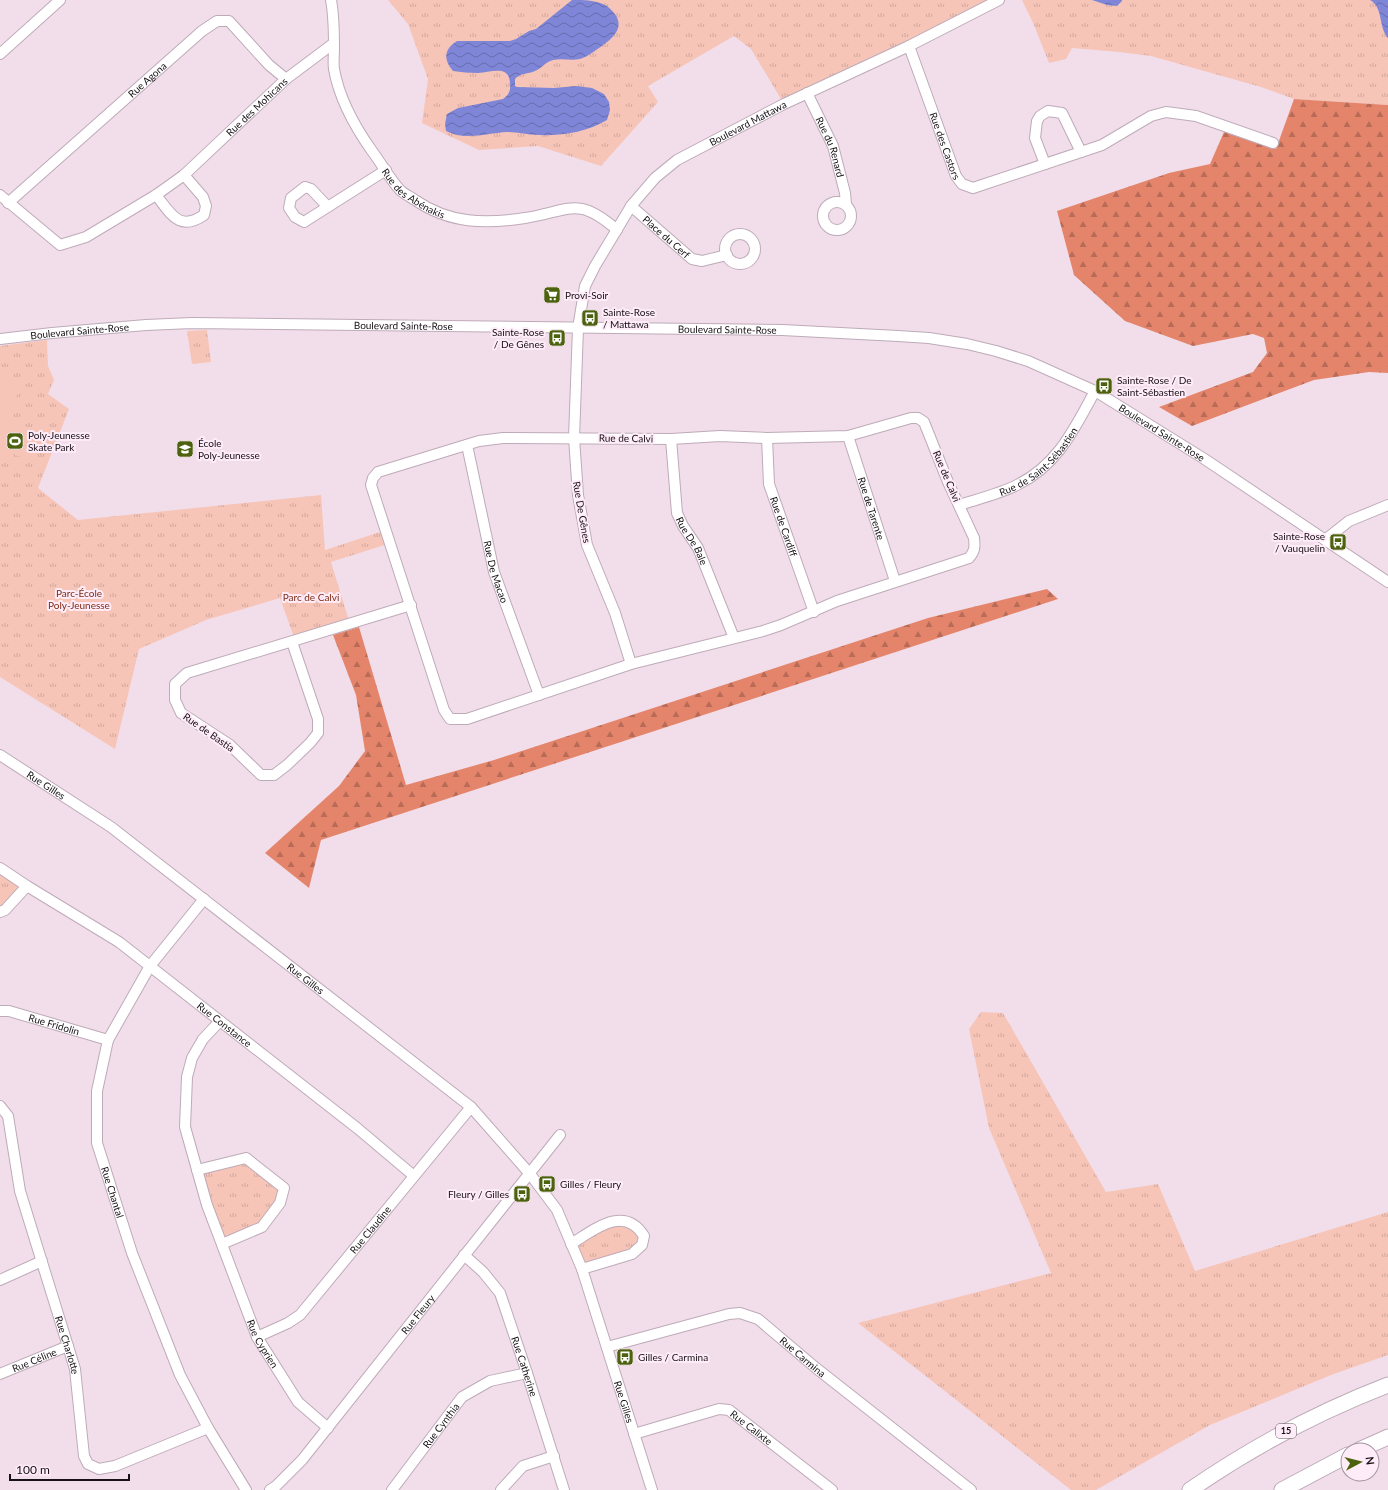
<svg xmlns="http://www.w3.org/2000/svg" width="1388" height="1490" font-family="Lato,sans-serif">
<defs>
<pattern id="grass-tufts" width="24" height="20" patternUnits="userSpaceOnUse"><rect width="24" height="20" fill="#f6c5b8"/><path d="M3 7l-1-3M5 7V3M7 7l1-3M15 17l-1-3M17 17v-4M19 17l1-3" fill="none" stroke="#d2a89d"/></pattern>
<pattern id="forest-firs" width="22" height="20" patternUnits="userSpaceOnUse"><rect width="22" height="20" fill="#e4856b"/><path d="M5 1l3.5 6h-7zM16 11l3.5 6h-7z" fill="#b86b57"/></pattern>
<pattern id="water-waves" width="16" height="10" patternUnits="userSpaceOnUse"><rect width="16" height="10" fill="#7f86d8"/><path d="M0 5q4-4 8 0t8 0" fill="none" stroke="#676cae"/></pattern>
</defs>
<rect width="100%" height="100%" fill="#f2deeb"/>
<path fill="url(#grass-tufts)" d="M388 0H999L784 104 751 49 734 36 648 86 658 102 601 166 538 146 479 150 422 123 428 79 408 24Z
M1022 0H1388V105L1294 99 1261 87 1151 56 1119 52 1072 48 1066 59 1049 63 1034 25Z
M207 330 211 362 192 364 187 331Z
M47 340 48 366 54 380 48 394 69 409 38 488 78 520 321 495 325 550 386 530 391 543 331 562 350 624 295 640 280 598 206 620 139 649 115 749 0 677V346Z
M0 868 27 886 0 912Z
M981 1012 1003 1013 1106 1192 1158 1184 1195 1271 1388 1212V1355L1331 1375 1210 1425 1096 1490H1071L858 1323 1051 1273 989 1128 969 1029Z
M246 1158 284 1188 262 1227 222 1244 197 1170Z
M607 1223 638 1227 642 1245 582 1269 571 1244Z"/>
<path fill="url(#forest-firs)" d="M1294 99 1388 105V373L1369 372 1314 380 1192 426 1159 407 1253 372 1267 353 1264 338 1253 334 1193 346 1125 321 1074 275 1057 211 1169 173 1210 164 1224 132 1276 149Z
M1047 589 1058 599 321 840 309 888 265 853 339 786 365 751 356 695 333 635 359 627 406 785 494 760 928 618Z"/>
<path fill="#f6c5b8" d="M0 376 21 389 0 422Z
M4 420 32 437 19 457 0 445V427Z"/>
<path fill="url(#water-waves)" d="M572 0C585 0 596 0 607 6 629 24 616 36 599 48 593 52 587 57 580 59 571 61 562 58 553 60 545 62 541 69 535 71 528 74 520 73 515 79V86L517 87 554 88 576 86 592 88 604 94 609 102 610 110 607 120C587 132 562 136 538 135 528 135 518 132 507 132 487 133 465 141 446 131L445 124 447 114 458 108 503 99C509 94 511 91 510 83 509 64 490 73 478 73 469 73 461 72 453 71 443 60 444 49 457 41H510L516 39 529 31 536 29Z
M1092 0H1122V1L1117 6 1107 5Z
M1370 0H1388V38C1378 27 1384 8 1370 0Z"/>
<g fill="none" stroke-linecap="round" stroke-linejoin="round">
<defs>
<g id="minor">
<path id="s1" d="M331 0C334 16 334 32 334 48 334 55 333 63 334 69 339 98 355 127 372 151 381 163 390 179 400 190 404 194 411 197 415 200 450 224 485 224 525 218 570 211 577 195 617 230"/>
<path id="s2" d="M909 46 956 176 962 184 973 188 1102 145 1151 116 1166 112 1196 116 1273 143"/>
<path d="M0 54 60 0"/>
<path id="s3" d="M807 93 833 146 845 193 846 204"/>
<path d="M1045 164 1035 138 1037 121 1040 116 1048 111 1062 113 1081 152"/>
<path id="s4" d="M0 195 60 245 86 237 156 195 184 175 286 79 334 43"/>
<path d="M156 195C171 214 179 232 204 215L206 206 203 197 184 175"/>
<circle cx="837" cy="216" r="14"/>
<path id="s5" d="M8 203 202 31 217 21H229L269 65 286 79"/>
<path id="s6" d="M631 206 692 259 702 261 727 255"/>
<path d="M328 207 311 189 305 187 291 198 289 208 295 217 304 222 386 170"/>
<circle cx="740" cy="249" r="15"/>
<path id="s7" d="M0 339 52 333 146 325 192 323 782 330 898 336 929 338 967 344 996 351 1028 361 1095 391 1203 458 1388 582"/>
<path d="M911 418H918L924 422 948 482 974 538C975 547 975 551 969 558L837 601 781 625 763 631 631 664 467 719H450L444 710 371 485 373 478 378 472 479 441 503 438 671 439 720 436 767 438 848 436Z"/>
<path id="s8" d="M848 436 895 581"/>
<path id="s9" d="M767 438 769 484 814 612"/>
<path id="s10" d="M671 439 677 513 683 526 698 548 734 638"/>
<path id="s11" d="M467 445 494 572 539 695"/>
<path id="s12" d="M959 505C978 499 999 494 1017 485 1058 465 1074 429 1095 391"/>
<path d="M1325 540 1349 521 1388 505"/>
<path d="M292 642 318 719V733L310 743 287 765 274 775H261L230 745 181 713 175 700V684L187 673 411 605"/>
<path id="s13" d="M631 664 615 613 587 545 578 495 574 438 578 328 585 286 595 266 631 206 655 178 677 160 784 104 909 46 999 0"/>
<path id="s14" d="M0 755 111 827 471 1107 530 1174 557 1210 582 1269 652 1490"/>
<path id="s15" d="M0 868 27 886 119 942 357 1128 414 1176"/>
<path id="s16" d="M204 899 150 966 108 1040 97 1091V1143L132 1253 180 1375 208 1428 246 1490"/>
<path d="M0 912 5 910 27 886"/>
<path id="s17" d="M0 1011H9L108 1040"/>
<path id="s18" d="M220 1021 203 1039 192 1058 187 1077 185 1127 207 1205 257 1337 298 1402 328 1428"/>
<path id="s19" d="M0 1106 8 1116 20 1191 75 1369 84 1456 88 1464 99 1469 115 1466 208 1428"/>
<path d="M197 1170 246 1158 284 1188 280 1203 262 1227 222 1244"/>
<path d="M571 1244C594 1230 624 1204 644 1236L642 1245 632 1254 582 1269"/>
<path id="s20" d="M464 1255 483 1272 500 1293 527 1373 564 1490"/>
<path d="M0 1280 42 1261"/>
<path id="s21" d="M257 1337 288 1323 300 1315 471 1107"/>
<path id="s22" d="M607 1347 729 1314 740 1313 758 1319 816 1368 971 1490"/>
<path id="s23" d="M0 1374 68 1346"/>
<path id="s24" d="M634 1434 719 1409 729 1410 832 1490"/>
<path id="s25" d="M270 1490 276 1486 302 1460 560 1135"/>
<path id="s26" d="M392 1490 462 1397 490 1381 527 1373"/>
<path d="M501 1490 523 1466 554 1456"/>
</g>
<path id="highway" d="M1359 1450 1388 1437
M1190 1490C1252 1447 1318 1412 1388 1385
M1282 1490 1348 1455"/>
</defs>
<use href="#minor" stroke="#beabb8" stroke-width="12"/>
<use href="#highway" stroke="#beabb8" stroke-width="17"/>
<use href="#minor" stroke="#fff" stroke-width="10"/>
<use href="#highway" stroke="#fff" stroke-width="15"/>
</g>
<defs>
<symbol id="supermarket-square" viewBox="-11 -11 22 22"><rect x="-9" y="-9" width="18" height="18" rx="4" fill="#4d620e" stroke="#ffecf9"/><path d="M-6-5.5h2.5l.6 2H6L4.5 2H-2.5L-4.4-4H-6ZM-1.5 3.2a1.3 1.3 0 1 0 .1 0ZM3 3.2a1.3 1.3 0 1 0 .1 0Z" fill="#fff"/></symbol>
<symbol id="bus-square" viewBox="-11 -11 22 22"><rect x="-9" y="-9" width="18" height="18" rx="4" fill="#4d620e" stroke="#ffecf9"/><path d="M-5-6H5V4H4V6H2V4H-2V6H-4V4H-5ZM-3.5-4V0h7V-4ZM-3.5 1.2v1.5H-2V1.2ZM2 1.2v1.5H3.5V1.2Z" fill="#fff"/></symbol>
<symbol id="stadium-square" viewBox="-11 -11 22 22"><rect x="-9" y="-9" width="18" height="18" rx="4" fill="#4d620e" stroke="#ffecf9"/><path d="M0-5a6.5 5 0 1 0 0 10a6.5 5 0 1 0 0-10ZM-3.5-1.8h7v3.6h-7Z" fill="#fff"/></symbol>
<symbol id="school-square" viewBox="-11 -11 22 22"><rect x="-9" y="-9" width="18" height="18" rx="4" fill="#4d620e" stroke="#ffecf9"/><path d="M0-5L7-2L0 1L-7-2ZM-4 1L0 2.5L4 1V4Q0 6-4 4Z" fill="#fff"/></symbol>
</defs>
<g fill-rule="evenodd">
<use href="#supermarket-square" x="542" y="285" width="20" height="20"/>
<use href="#bus-square" x="580" y="308" width="20" height="20"/>
<use href="#bus-square" x="547" y="328" width="20" height="20"/>
<use href="#bus-square" x="1094" y="376" width="20" height="20"/>
<use href="#stadium-square" x="5" y="431" width="20" height="20"/>
<use href="#school-square" x="175" y="439" width="20" height="20"/>
<use href="#bus-square" x="1328" y="532" width="20" height="20"/>
<use href="#bus-square" x="537" y="1174" width="20" height="20"/>
<use href="#bus-square" x="512" y="1184" width="20" height="20"/>
<use href="#bus-square" x="615" y="1347" width="20" height="20"/>
</g>
<g text-anchor="middle" stroke-width="4" stroke-linejoin="round" paint-order="stroke">
<rect fill="#ffecf9" stroke="#5d5259" stroke-width="1" x="1276" y="1424" width="20" height="14" rx="3"/>
<g font-size="9" font-weight="bold" fill="#171015">
<text x="1286" y="1434">15</text>
</g>
<g font-size="10" fill="#171015" stroke="#ffecf9">
<text dy="4" stroke="none"><textPath href="#s5" startOffset="186">Rue Agona</textPath></text>
<text dy="4" stroke="none"><textPath href="#s4" startOffset="321">Rue des Mohicans</textPath></text>
<text dy="4" stroke="none"><textPath href="#s13" startOffset="625">Boulevard Mattawa</textPath></text>
<text dy="4" stroke="none"><textPath href="#s2" startOffset="106">Rue des Castors</textPath></text>
<text dy="4" stroke="none"><textPath href="#s3" startOffset="59">Rue du Renard</textPath></text>
<text dy="4" stroke="none"><textPath href="#s1" startOffset="221">Rue des Abénakis</textPath></text>
<text dy="4" stroke="none"><textPath href="#s6" startOffset="47">Place du Cerf</textPath></text>
<text dy="4" stroke="none"><textPath href="#s7" startOffset="404">Boulevard Sainte-Rose</textPath></text>
<text dy="4" stroke="none"><textPath href="#s7" startOffset="728">Boulevard Sainte-Rose</textPath></text>
<text dy="4" stroke="none"><textPath href="#s7" startOffset="80">Boulevard Sainte-Rose</textPath></text>
<text dy="4" stroke="none"><textPath href="#s7" startOffset="1184">Boulevard Sainte-Rose</textPath></text>
<text transform="translate(626 438) rotate(1)" y="4">Rue de Calvi</text>
<text dy="4" stroke="none"><textPath href="#s12" startOffset="93">Rue de Saint-Sébastien</textPath></text>
<text transform="translate(947 476) rotate(67)" y="4">Rue de Calvi</text>
<text dy="4" stroke="none"><textPath href="#s8" startOffset="76">Rue de Tarente</textPath></text>
<text transform="translate(582 512) rotate(80)" y="4">Rue De Gênes</text>
<text dy="4" stroke="none"><textPath href="#s9" startOffset="91">Rue de Cardiff</textPath></text>
<text dy="4" stroke="none"><textPath href="#s10" startOffset="106">Rue De Bale</textPath></text>
<text dy="4" stroke="none"><textPath href="#s11" startOffset="130">Rue De Macao</textPath></text>
<text transform="translate(209 732) rotate(35)" y="4">Rue de Bastia</text>
<text dy="4" stroke="none"><textPath href="#s14" startOffset="55">Rue Gilles</textPath></text>
<text dy="4" stroke="none"><textPath href="#s14" startOffset="379">Rue Gilles</textPath></text>
<text dy="4" stroke="none"><textPath href="#s17" startOffset="56">Rue Fridolin</textPath></text>
<text dy="4" stroke="none"><textPath href="#s15" startOffset="274">Rue Constance</textPath></text>
<text dy="4" stroke="none"><textPath href="#s16" startOffset="327">Rue Chantal</textPath></text>
<text dy="4" stroke="none"><textPath href="#s21" startOffset="159">Rue Claudine</textPath></text>
<text dy="4" stroke="none"><textPath href="#s25" startOffset="230">Rue Fleury</textPath></text>
<text dy="4" stroke="none"><textPath href="#s18" startOffset="347">Rue Cyprien</textPath></text>
<text dy="4" stroke="none"><textPath href="#s19" startOffset="250">Rue Charlotte</textPath></text>
<text dy="4" stroke="none"><textPath href="#s22" startOffset="215">Rue Carmina</textPath></text>
<text dy="4" stroke="none"><textPath href="#s23" startOffset="37">Rue Céline</textPath></text>
<text dy="4" stroke="none"><textPath href="#s20" startOffset="130">Rue Catherine</textPath></text>
<text dy="4" stroke="none"><textPath href="#s14" startOffset="926">Rue Gilles</textPath></text>
<text dy="4" stroke="none"><textPath href="#s26" startOffset="81">Rue Cynthia</textPath></text>
<text dy="4" stroke="none"><textPath href="#s24" startOffset="127">Rue Calixte</textPath></text>
</g>
<g font-size="10" fill="#171015" stroke="#ffecf9" text-anchor="start">
<text x="565" y="299">Provi-Soir</text>
<text x="603" y="316">Sainte-Rose<tspan x="603" dy="12">/ Mattawa</tspan></text>
<text x="544" y="336" text-anchor="end">Sainte-Rose<tspan x="544" dy="12">/ De Gênes</tspan></text>
<text x="1117" y="384">Sainte-Rose / De<tspan x="1117" dy="12">Saint-Sébastien</tspan></text>
<text x="28" y="439">Poly-Jeunesse<tspan x="28" dy="12">Skate Park</tspan></text>
<text x="198" y="447">École<tspan x="198" dy="12">Poly-Jeunesse</tspan></text>
<text x="1325" y="540" text-anchor="end">Sainte-Rose<tspan x="1325" dy="12">/ Vauquelin</tspan></text>
<text x="560" y="1188">Gilles / Fleury</text>
<text x="509" y="1198" text-anchor="end">Fleury / Gilles</text>
<text x="638" y="1361">Gilles / Carmina</text>
</g>
<g font-size="10" fill="#7f2a12" stroke="#ffecf9">
<text x="79" y="597">Parc-École<tspan x="79" dy="12">Poly-Jeunesse</tspan></text>
<text x="311" y="601">Parc de Calvi</text>
</g>
</g>
<g transform="translate(1360 1462) rotate(83)"><circle r="19" fill="#ffecf9" stroke="#a2949e"/>
<path d="M0-3L7 15L0 10L-7 15Z" fill="#4d620e"/>
<text y="-6" font-size="11" font-weight="bold" text-anchor="middle" fill="#171015">N</text>
</g>
<path d="M10 1474v6h119v-6" fill="none" stroke="#171015" stroke-width="2"/>
<text x="16" y="1474" font-size="12" fill="#171015" stroke="#ffecf9" stroke-width="3" paint-order="stroke">100 m</text>
</svg>
